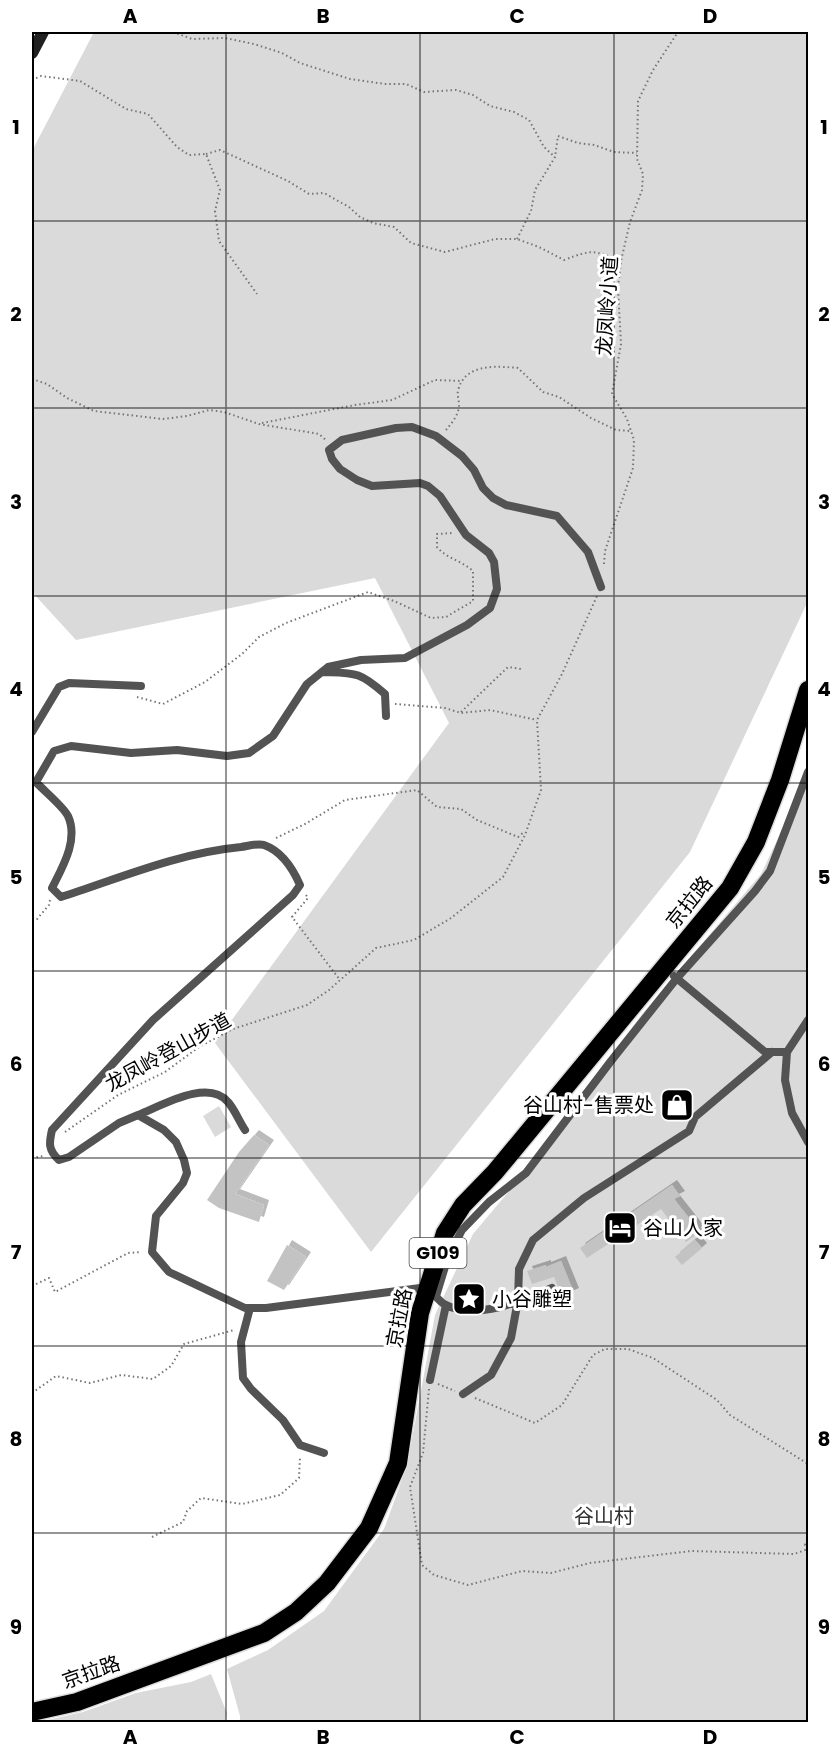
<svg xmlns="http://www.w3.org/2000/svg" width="840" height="1754" font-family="Poppins,'Noto Sans SC',sans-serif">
<defs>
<filter id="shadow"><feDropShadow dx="5" dy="-5" stdDeviation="0" flood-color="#0004"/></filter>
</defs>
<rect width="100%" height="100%" fill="#fff"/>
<path fill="#dadada" d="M94 32H808V601L690 852 371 1252 215 1043 449 723 375 578 76 640 32 592V151Z
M808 762V1722H240V1716L227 1669 268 1650 324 1611 384 1529 407 1466 435 1315 473 1234 525 1172 642 1014 761 874 797 798Z
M219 1106 231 1127 215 1137 203 1116Z
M211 1674 227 1713 226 1722H39L83 1712 136 1693 191 1682Z"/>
<path fill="#c3c3c3" filter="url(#shadow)" d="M254 1135 269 1145 235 1194 264 1205 259 1222 219 1208 207 1200 239 1152Z
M672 1185 680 1196 674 1199 700 1232 686 1242 661 1209 587 1258 580 1248Z
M695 1240 702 1248 682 1265 675 1257Z
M287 1245 306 1257 284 1290 267 1281Z
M561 1261 574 1293 563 1298 554 1277 532 1284 527 1271 546 1265V1267Z"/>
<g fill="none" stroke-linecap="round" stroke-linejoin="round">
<defs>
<path id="highway" d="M32 1712 77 1702 264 1633 296 1612 327 1583 369 1528 398 1463 420 1313 445 1233 463 1205 495 1172 730 888 756 842 780 780 808 690"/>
</defs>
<use href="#highway" stroke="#dbdbdb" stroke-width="21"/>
<path stroke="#757575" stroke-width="2" stroke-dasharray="1.5 3" stroke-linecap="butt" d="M173 32 192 39 225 38 254 44 282 53 300 63 350 79 385 84H406L424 92 456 90 473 95 490 106 514 112 529 120 544 147 555 157
M32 80 41 76 80 81 126 109 148 114 177 147 189 155 206 154 220 190 215 211 219 241 257 294
M206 154 220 150 288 181 309 194 324 193 349 207 360 217 373 223 394 227 411 243 445 252 495 239H517L539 247 564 260C593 249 593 250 621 261
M517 239 531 211 535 190 555 157 558 136 578 143 594 145 614 152 637 153
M32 379 47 384 67 398 94 411 163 419 187 416 209 410 224 412 259 424 319 434 326 440
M262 423 355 405 392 400 435 380 462 381
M446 430C452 423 459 414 459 405 459 400 457 395 458 391 464 363 497 366 518 368L543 392 559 397 591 418 616 430 630 431
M604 564 605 551 633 468 634 440 627 419 612 394 621 344 618 288 621 261 630 222 642 190 643 174 637 159 638 101 653 70 678 32
M137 697 163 704 205 682 242 654 259 637 286 623 368 592 394 601 431 618 446 617 473 601V571C462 561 446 558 437 547V534L452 533
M395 704 445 708 461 713 490 710 537 720
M461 712 508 667 521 669
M276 838 305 824 345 800 417 790 437 807 461 809 477 820 518 837 524 832
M306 895 308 898 292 917 340 980
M32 919H37L49 905 50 900
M65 1132 118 1095 165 1072 199 1047 233 1029 307 1005 329 990 376 948 414 940 451 918 503 877 525 835 541 790 537 720 562 674 597 596
M32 1158 43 1156
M32 1286 49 1278 55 1292 128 1253 141 1252
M438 1384 455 1391
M429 1389 423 1453 410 1487 422 1565 434 1575 468 1585 522 1571 551 1573 590 1563 691 1551 794 1554 808 1549
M32 1393 56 1376 90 1383 121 1375 153 1379 171 1366 184 1344 234 1330
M475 1398 535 1423 562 1405 593 1355 605 1349H628L653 1358 717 1400 730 1415 808 1464
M152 1537 183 1522 187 1511 201 1498 242 1504 280 1495 299 1478 300 1457
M808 1540 805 1545 808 1547"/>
<path stroke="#535353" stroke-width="8" d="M322 672C355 673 359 671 385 694L386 716
M32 732 59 687 69 683 141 686
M674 976 765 1052H787L808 1020
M787 1052 785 1080 792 1113 808 1142
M138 1115C161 1106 208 1078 228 1102 235 1110 239 1121 245 1130
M552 1288C522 1301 475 1321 444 1304 438 1300 432 1292 428 1287L266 1308H245L169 1272 152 1252 156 1216 183 1183 187 1173 184 1160 176 1142 164 1130 138 1115 119 1123 69 1157 59 1160C48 1150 49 1143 52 1130L153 1020 293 895 300 885C293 869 281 851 264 845 258 843 248 846 241 847 178 853 120 878 61 897L52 888C62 868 79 840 68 816 63 806 44 791 36 782L54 751 71 746 131 753 177 750 227 756 249 753 273 736 307 684 328 667 361 660 405 658 467 625 490 608 497 589 494 562 489 553 466 535 440 496 428 486 420 483 372 486 357 480 340 469 332 459 329 450 342 440 396 428 412 427 436 436 462 456 474 470 483 488 493 498 506 505 557 516 588 552 601 587
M436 1296 448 1257 462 1230 489 1202 526 1173 611 1061 677 978 755 891 770 871 808 772
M250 1308 241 1342 243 1378 251 1389 283 1420 300 1445 324 1453
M430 1380 446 1305
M463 1394 491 1375 511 1338 518 1300 519 1269 533 1240 584 1198 689 1131 695 1117 772 1052"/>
<path stroke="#202020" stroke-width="12" d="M32 53 43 32"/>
<use href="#highway" stroke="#000" stroke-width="18"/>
</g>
<path fill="none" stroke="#000" stroke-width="1.5" stroke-opacity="0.55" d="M226 32V1722M420 32V1722M614 32V1722M32 221H808M32 408H808M32 596H808M32 783H808M32 971H808M32 1158H808M32 1346H808M32 1533H808"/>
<defs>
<symbol id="shop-square" viewBox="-11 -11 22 22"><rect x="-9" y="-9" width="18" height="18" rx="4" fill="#000" stroke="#fff"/><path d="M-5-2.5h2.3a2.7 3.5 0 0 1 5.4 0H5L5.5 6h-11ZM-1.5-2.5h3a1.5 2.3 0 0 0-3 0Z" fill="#fff"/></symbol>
<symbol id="hotel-square" viewBox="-11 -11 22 22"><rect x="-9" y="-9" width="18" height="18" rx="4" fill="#000" stroke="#fff"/><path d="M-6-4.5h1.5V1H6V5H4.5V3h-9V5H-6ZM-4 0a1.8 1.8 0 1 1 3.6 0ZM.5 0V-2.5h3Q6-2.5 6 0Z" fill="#fff"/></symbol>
<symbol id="sight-square" viewBox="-11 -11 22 22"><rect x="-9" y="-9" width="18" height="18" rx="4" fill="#000" stroke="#fff"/><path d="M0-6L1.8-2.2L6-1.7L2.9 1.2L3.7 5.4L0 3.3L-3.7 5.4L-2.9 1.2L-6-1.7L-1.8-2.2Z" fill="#fff"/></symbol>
</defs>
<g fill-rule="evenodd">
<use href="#shop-square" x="658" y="1086" width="38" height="38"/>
<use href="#hotel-square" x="601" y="1209" width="38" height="38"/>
<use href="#sight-square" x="450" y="1280" width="38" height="38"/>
</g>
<g text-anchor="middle" stroke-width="6" stroke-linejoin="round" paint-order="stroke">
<rect fill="#fff" stroke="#4c4c4c" stroke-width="1.5" x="409.5" y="1238" width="57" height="30" rx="4.5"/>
<g font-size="18" font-weight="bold" fill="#000">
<text x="438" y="1259">G109</text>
</g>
<g font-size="20" fill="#000" stroke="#fff">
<text transform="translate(607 306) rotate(-86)" y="7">龙凤岭小道</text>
<text transform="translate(689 902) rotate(-51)" y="7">京拉路</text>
<text transform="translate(168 1052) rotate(-29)" y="7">龙凤岭登山步道</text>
<text transform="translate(399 1318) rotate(-79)" y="7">京拉路</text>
<text transform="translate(91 1672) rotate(-19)" y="7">京拉路</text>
</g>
<g font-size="20" fill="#000" stroke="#fff" text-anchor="start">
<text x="654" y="1112" text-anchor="end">谷山村-售票处</text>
<text x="643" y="1235">谷山人家</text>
<text x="492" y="1306">小谷雕塑</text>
</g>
<g font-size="20" fill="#313131" stroke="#fff">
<text x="604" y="1523">谷山村</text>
</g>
</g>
<rect width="840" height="1754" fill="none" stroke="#ffffff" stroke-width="66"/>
<rect x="33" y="33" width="774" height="1688" fill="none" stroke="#000" stroke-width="2"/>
<g font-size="20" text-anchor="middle" font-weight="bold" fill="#000">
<text x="130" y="23">A</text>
<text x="323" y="23">B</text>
<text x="517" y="23">C</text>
<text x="710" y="23">D</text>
<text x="16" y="134">1</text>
<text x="824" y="134">1</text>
<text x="16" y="321">2</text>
<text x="824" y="321">2</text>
<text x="16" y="509">3</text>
<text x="824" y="509">3</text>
<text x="16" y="696">4</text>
<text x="824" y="696">4</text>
<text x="16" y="884">5</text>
<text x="824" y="884">5</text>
<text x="16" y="1071">6</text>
<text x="824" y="1071">6</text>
<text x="16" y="1259">7</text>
<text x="824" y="1259">7</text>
<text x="16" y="1446">8</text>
<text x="824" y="1446">8</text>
<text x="16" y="1634">9</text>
<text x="824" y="1634">9</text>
<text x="130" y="1744">A</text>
<text x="323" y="1744">B</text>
<text x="517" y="1744">C</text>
<text x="710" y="1744">D</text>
</g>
</svg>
